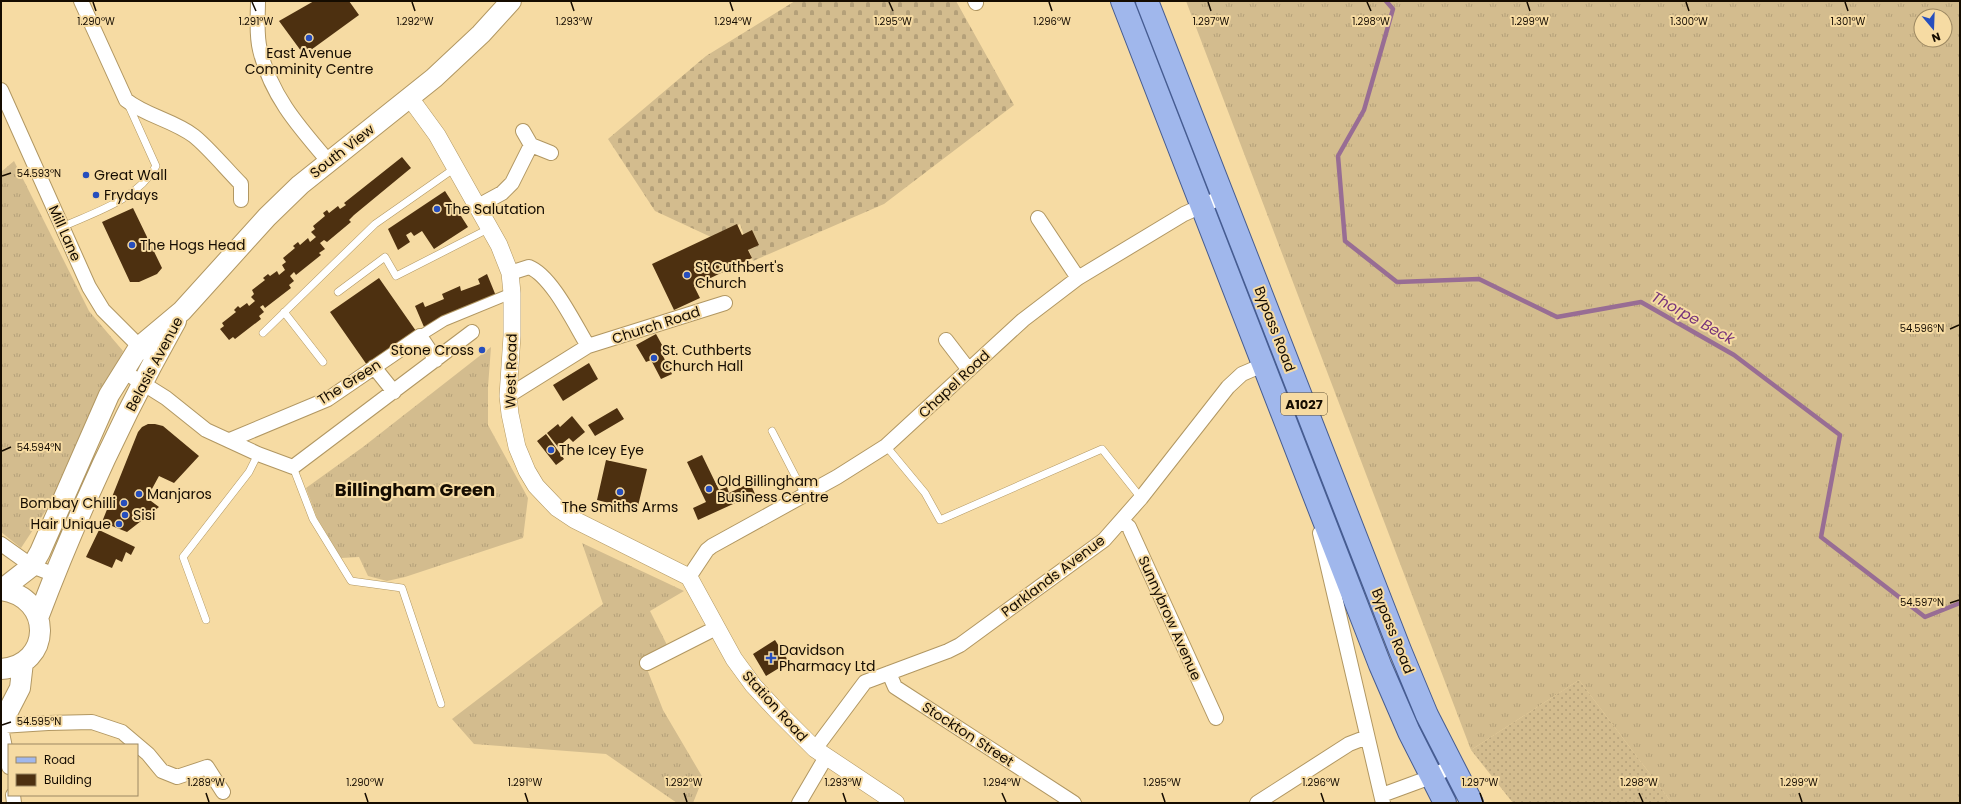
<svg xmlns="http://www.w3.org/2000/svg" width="1961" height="804" font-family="Poppins,sans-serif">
<defs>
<pattern id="grass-tufts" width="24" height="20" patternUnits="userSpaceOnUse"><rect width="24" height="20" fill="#d3bc8e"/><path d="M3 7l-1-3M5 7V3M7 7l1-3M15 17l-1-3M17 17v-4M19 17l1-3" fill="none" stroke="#b4a079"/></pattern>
<pattern id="cemetery-stones" width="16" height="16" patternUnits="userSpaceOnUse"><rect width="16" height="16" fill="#d3bc8e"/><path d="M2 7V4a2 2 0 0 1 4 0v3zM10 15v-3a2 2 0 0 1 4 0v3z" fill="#b4a079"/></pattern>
<pattern id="garden-dots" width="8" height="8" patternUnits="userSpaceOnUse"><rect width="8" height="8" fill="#d3bc8e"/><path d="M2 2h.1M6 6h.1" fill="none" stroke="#b4a079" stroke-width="1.8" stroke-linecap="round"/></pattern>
</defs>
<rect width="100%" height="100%" fill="#f6dba3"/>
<path fill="url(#grass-tufts)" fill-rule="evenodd" d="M1186 1H1960V801L1957 803H1672L1579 680 1471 750ZM1921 16H1945V40H1921Z
M14 161 89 311 123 351 54 498 21 548 1 532V172Z
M491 347 488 387V425L528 498 523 538 405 577 387 581 368 576 359 557 341 558 317 518 306 488 363 447Z
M582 543 684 591 650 611 668 647 647 669 663 710 703 778 693 803H677L606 754 474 744 452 719 603 604Z"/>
<path fill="url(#cemetery-stones)" d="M795 1H956L1014 105 884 204 753 261 740 224 711 237 655 211 608 139 706 56Z"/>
<path fill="url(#garden-dots)" d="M1579 680 1672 803H1513L1471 750Z"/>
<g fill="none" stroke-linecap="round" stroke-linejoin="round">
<path stroke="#986d94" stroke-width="4.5" d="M1386 1 1393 9 1364 110 1338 156 1345 241 1397 282 1479 279 1557 317 1641 302 1734 355 1840 435 1821 537 1925 617 1960 603"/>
</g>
<path fill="#4d3010" d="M314 1H349L359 15 304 55 279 21Z
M402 157 411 168 354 215 349 220 351 222 327 242 324 240 320 243 325 249 319 253 321 255 296 275 294 272 290 276 294 281 289 285 291 288 265 308 263 305 260 307 264 312 259 316 261 319 235 339 233 337 229 340 220 329 224 326 222 323 236 312 234 310 238 306 240 308 247 303 249 306 255 301 251 297 254 294 252 290 265 280 263 278 268 274 270 276 277 271 279 275 285 270 282 265 286 262 283 258 295 248 293 246 298 242 300 245 308 238 310 242 316 237 311 232 315 229 313 226 325 216 323 213 327 210 329 213 338 206 340 209 346 205 344 203Z
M445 191 468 227 434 249 422 231 414 236 411 232 406 235 410 242 398 250 388 229Z
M133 208 162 268 157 274 139 282H130L102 222Z
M737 224 742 235 752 230 759 245 748 250 752 258 694 286 700 298 674 310 652 264Z
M487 274 496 296 424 327 415 306 423 302 425 307 444 299 442 294 460 286 461 291 480 284 478 279Z
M379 278 416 331 367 365 330 312Z
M656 334 667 354 663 356 672 374 661 379 651 360 646 362 636 345Z
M589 363 598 379 563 401 553 385Z
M617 408 624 419 595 436 588 425Z
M572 416 585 432 573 442 569 438 558 447 547 433 558 424 560 427Z
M148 424H155L163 426 199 456 174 483 159 476 147 498 159 507 127 532 102 522 138 432 142 427Z
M546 434 564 459 556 465 537 441Z
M702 455 719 490 727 487 729 493 750 483 755 494 698 520 693 508 706 502 687 462Z
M606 460 647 469 637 510 597 500Z
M99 530 135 547 131 555 126 552 122 562 116 559 112 568 86 557Z
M775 640 789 662 766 676 753 654Z"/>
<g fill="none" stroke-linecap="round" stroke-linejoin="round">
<defs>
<path id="service" d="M62 227C95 212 137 200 156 166L128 104
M338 292 385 257 396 276 490 228
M284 312 323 362
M263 333 375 224 455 168
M772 431 805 495
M886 446 925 493 940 520 1102 449 1141 498
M293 467 313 519 351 581 402 588 441 704
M206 620 183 557 249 472 258 454"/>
<path id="pedestrian" d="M420 336 444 321 512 293"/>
<path id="minor" d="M81 1 126 100C146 116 173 120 194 136 208 147 227 170 241 184V200
M258 1C258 16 256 35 260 50 271 96 299 127 329 162
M975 1 976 3
M1 90 89 287 103 310 146 353
M523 131 531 145 551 153
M478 206 502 193 512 183 531 145
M1038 218 1078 278
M510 273 529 267C552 276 575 325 588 346
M946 340 969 370
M374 367 394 392
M123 371 166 398 206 430 258 454 293 467 472 332
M508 396 588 346 725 303
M230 440 328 399 420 336 436 360
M1122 521 1129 527 1216 718
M1320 533 1383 803
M1 544 32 566 55 575
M689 577 707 550 712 546 837 477 886 446 1023 320 1078 278 1184 214 1224 196
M647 663 716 628
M889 673 895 687 1074 803
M1 726 48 723 92 722 122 732 148 754 162 771 177 777 207 767 223 792
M1 728 9 767
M815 749 865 682 948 651 960 645 1104 540 1141 498 1228 387 1242 374 1263 365
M13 795 14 803
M1382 795 1431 777 1452 766
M799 803 826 757
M1257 803 1349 744 1367 737"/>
<path id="tertiary" d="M410 98 437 135 455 167 499 245 510 273 512 293V336L508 396 510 414 517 447 527 471 536 486 557 508 575 520 689 577 734 659 753 685 777 711 815 749 896 803"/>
<path id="secondary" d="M1 590 32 566 40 552 109 395 139 347 182 311 267 217 300 185 434 78 481 34 511 1
M1 590C54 597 52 666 1 669
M38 618C77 515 122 417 176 321
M1 725 20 688 23 662"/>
<path id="primary" d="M1122 1 1380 665 1409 732 1445 803
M1147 1 1400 650 1427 715 1472 803"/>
</defs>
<use href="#service" stroke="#b19762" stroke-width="8"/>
<use href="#pedestrian" stroke="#b19762" stroke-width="12"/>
<use href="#minor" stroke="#b19762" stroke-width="16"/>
<use href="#tertiary" stroke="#b19762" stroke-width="18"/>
<use href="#secondary" stroke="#b19762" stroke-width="22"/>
<use href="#primary" stroke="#465c91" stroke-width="24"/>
<use href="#service" stroke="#fff" stroke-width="7"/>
<use href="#pedestrian" stroke="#fff" stroke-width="10"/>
<use href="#minor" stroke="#fff" stroke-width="14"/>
<use href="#tertiary" stroke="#fff" stroke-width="17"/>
<use href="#secondary" stroke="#fff" stroke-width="20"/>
<use href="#primary" stroke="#a0b7ec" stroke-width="22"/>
</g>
<path fill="none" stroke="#150c00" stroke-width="1.5" d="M93 2 96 11M252 2 256 11M412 2 415 11M571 2 574 11M730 2 733 11M889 2 893 11M1049 2 1052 11M1208 2 1211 11M1367 2 1371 11M1527 2 1530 11M1686 2 1689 11M1845 2 1848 11M2 176 11 173M1950 329 1959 325M2 451 11 447M1950 603 1959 600M2 725 11 722M206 793 209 802M365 793 368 802M525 793 528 802M684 793 687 802M843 793 846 802M1002 793 1006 802M1162 793 1165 802M1321 793 1324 802M1480 793 1483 802M1639 793 1643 802M1799 793 1802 802"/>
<g fill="#264ebd" stroke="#f6dba3" stroke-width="1.5">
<circle cx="309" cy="38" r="4"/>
<circle cx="86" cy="175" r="4"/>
<circle cx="96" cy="195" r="4"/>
<circle cx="437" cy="209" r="4"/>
<circle cx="132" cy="245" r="4"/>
<circle cx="687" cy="275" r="4"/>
<circle cx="482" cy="350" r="4"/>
<circle cx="654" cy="358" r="4"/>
<circle cx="551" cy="450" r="4"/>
<circle cx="709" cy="489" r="4"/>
<circle cx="620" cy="492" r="4"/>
<circle cx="139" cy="494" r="4"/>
<circle cx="124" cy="503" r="4"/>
<circle cx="125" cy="515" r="4"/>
<circle cx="119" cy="524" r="4"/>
<path d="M769 652h4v4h4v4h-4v4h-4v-4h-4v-4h4z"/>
</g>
<g text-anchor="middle" stroke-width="4" stroke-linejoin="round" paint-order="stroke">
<rect fill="#f6dba3" stroke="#584a31" stroke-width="1" x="1281" y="393" width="46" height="22" rx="3"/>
<g font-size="13" font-weight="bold" fill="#150c00">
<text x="1304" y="409">A1027</text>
</g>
<g font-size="14" fill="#150c00" stroke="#f6dba3" text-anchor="start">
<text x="309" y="58" text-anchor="middle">East Avenue<tspan x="309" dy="16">Comminity Centre</tspan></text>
<text x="94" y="180">Great Wall</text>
<text x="104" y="200">Frydays</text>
<text x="445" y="214">The Salutation</text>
<text x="140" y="250">The Hogs Head</text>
<text x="695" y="272">St Cuthbert's<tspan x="695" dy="16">Church</tspan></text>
<text x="474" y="355" text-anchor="end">Stone Cross</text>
<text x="662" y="355">St. Cuthberts<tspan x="662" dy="16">Church Hall</tspan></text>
<text x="559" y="455">The Icey Eye</text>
<text x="717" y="486">Old Billingham<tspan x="717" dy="16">Business Centre</tspan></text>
<text x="147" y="499">Manjaros</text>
<text x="116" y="508" text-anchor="end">Bombay Chilli</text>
<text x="620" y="512" text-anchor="middle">The Smiths Arms</text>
<text x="133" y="520">Sisi</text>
<text x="111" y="529" text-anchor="end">Hair Unique</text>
<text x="779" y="655">Davidson<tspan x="779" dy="16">Pharmacy Ltd</tspan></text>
</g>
<g font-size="14" fill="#150c00" stroke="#f6dba3">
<text transform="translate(342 151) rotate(-38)" y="5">South View</text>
<text transform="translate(65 233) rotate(66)" y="5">Mill Lane</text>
<text transform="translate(656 325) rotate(-18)" y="5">Church Road</text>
<text transform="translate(1275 329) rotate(69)" y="5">Bypass Road</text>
<text transform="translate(154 364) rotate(-62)" y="5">Belasis Avenue</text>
<text transform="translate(511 371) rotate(-89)" y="5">West Road</text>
<text transform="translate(349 382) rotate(-32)" y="5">The Green</text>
<text transform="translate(954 384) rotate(-43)" y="5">Chapel Road</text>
<text transform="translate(1053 576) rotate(-37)" y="5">Parklands Avenue</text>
<text transform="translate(1170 618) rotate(66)" y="5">Sunnybrow Avenue</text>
<text transform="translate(1393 631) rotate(68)" y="5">Bypass Road</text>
<text transform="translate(775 706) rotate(48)" y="5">Station Road</text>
<text transform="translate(968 734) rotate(33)" y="5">Stockton Street</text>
</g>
<g font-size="15" font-style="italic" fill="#76337b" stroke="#f6dba3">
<text transform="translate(1693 318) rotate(29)" y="5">Thorpe Beck</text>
</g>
<g font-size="18" font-weight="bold" fill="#150c00" stroke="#f6dba3">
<text x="415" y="496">Billingham Green</text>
</g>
</g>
<g font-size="10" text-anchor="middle" fill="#150c00" stroke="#f6dba3" stroke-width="4" stroke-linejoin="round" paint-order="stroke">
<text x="1371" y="25">1.298°W</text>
<text x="96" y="25">1.290°W</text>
<text x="256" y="25">1.291°W</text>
<text x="415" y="25">1.292°W</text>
<text x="574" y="25">1.293°W</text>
<text x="733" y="25">1.294°W</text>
<text x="893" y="25">1.295°W</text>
<text x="1052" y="25">1.296°W</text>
<text x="1211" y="25">1.297°W</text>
<text x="1530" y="25">1.299°W</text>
<text x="1689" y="25">1.300°W</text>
<text x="1848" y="25">1.301°W</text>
<text x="39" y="177">54.593°N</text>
<text x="1922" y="332">54.596°N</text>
<text x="39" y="451">54.594°N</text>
<text x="1922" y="606">54.597°N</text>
<text x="39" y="725">54.595°N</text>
<text x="206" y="786">1.289°W</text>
<text x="365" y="786">1.290°W</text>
<text x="525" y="786">1.291°W</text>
<text x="684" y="786">1.292°W</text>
<text x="843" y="786">1.293°W</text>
<text x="1002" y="786">1.294°W</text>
<text x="1162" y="786">1.295°W</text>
<text x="1321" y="786">1.296°W</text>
<text x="1480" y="786">1.297°W</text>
<text x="1639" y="786">1.298°W</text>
<text x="1799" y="786">1.299°W</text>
</g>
<rect width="1961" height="804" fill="none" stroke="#150c00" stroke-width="4"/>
<rect x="8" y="744" width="130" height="52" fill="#f6dba3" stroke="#9c8862"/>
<rect x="16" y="757" width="20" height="6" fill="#a0b7ec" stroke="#9c8862"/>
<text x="44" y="764" font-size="12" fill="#150c00">Road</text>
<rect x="16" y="774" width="20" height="12" fill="#4d3010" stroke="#9c8862"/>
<text x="44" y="784" font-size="12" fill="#150c00">Building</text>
<g transform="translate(1933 28) rotate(161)"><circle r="19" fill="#f6dba3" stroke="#9c8862"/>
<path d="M0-3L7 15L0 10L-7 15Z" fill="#264ebd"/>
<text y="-6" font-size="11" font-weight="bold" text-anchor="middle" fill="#150c00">N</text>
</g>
</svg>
